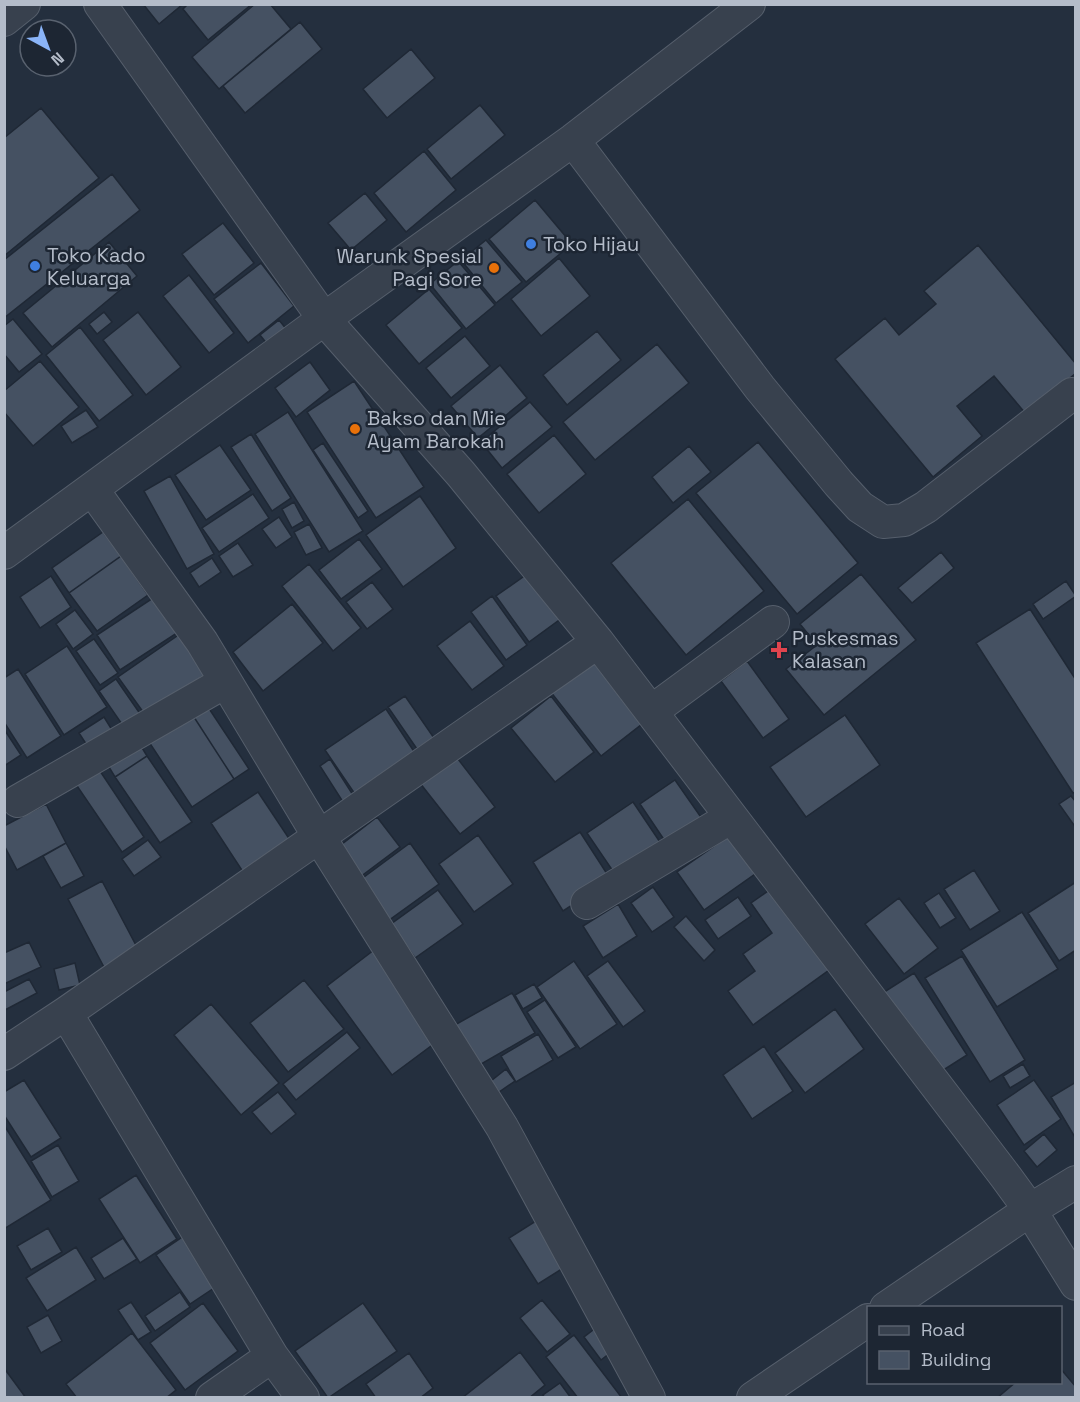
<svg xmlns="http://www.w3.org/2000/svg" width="1080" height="1402" font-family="'Space Grotesk',sans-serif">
<rect width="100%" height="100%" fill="#242f3e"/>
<path fill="#455162" stroke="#1f2835" stroke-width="1.5" d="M143 4H183L159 24Z
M188 4H252L208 40 183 9Z
M255 4H270L291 29 219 89 192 57Z
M300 22 322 49 245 113 223 86Z
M411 49 435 78 387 118 363 89Z
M480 105 505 135 451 179 427 149Z
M41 108 99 178 4 256V138Z
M424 151 456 190 406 232 374 193Z
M112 174 140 210 4 318V260Z
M365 193 387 220 351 250 328 223Z
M535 200 572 244 526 282 489 239Z
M223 223 254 263 214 295 182 254Z
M486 240 522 282 496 303 461 260Z
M109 242 137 276 52 347 23 313Z
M978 245 1076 364V373L1026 414 994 376 957 406 982 436 933 477 835 359 885 318 899 335 936 304 924 291Z
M559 258 590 296 541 336 511 299Z
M458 261 495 305 466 329 430 284Z
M261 263 294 306 248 343 214 299Z
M189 275 234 333 209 353 163 296Z
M429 289 462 328 419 364 386 325Z
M104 312 112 322 97 334 89 324Z
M138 312 181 367 146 395 103 340Z
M13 319 42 354 19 372 4 354V326Z
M279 320 291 335 272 350 260 335Z
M80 327 133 395 99 421 46 355Z
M597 331 621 360 567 405 543 375Z
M465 336 490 366 451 398 426 368Z
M657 344 689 383 595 460 563 422Z
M40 361 79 407 33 446 4 412V391Z
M310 362 330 390 296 417 275 388Z
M500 365 527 398 478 438 451 406Z
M354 381 424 487 376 518 307 412Z
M530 402 552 427 502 468 481 442Z
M86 410 98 427 72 443 61 426Z
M288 412 363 531 329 552 255 434Z
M251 434 291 498 272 511 231 447Z
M554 435 586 474 539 513 507 474Z
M758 442 858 563 797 614 696 493Z
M323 443 368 511 358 518 313 450Z
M220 445 251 490 206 520 175 475Z
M689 446 711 472 673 503 652 477Z
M170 476 214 554 187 569 144 491Z
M253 494 269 518 219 552 202 528Z
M420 496 456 548 403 587 366 535Z
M688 499 764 591 686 655 611 563Z
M294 502 304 521 292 528 282 509Z
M279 517 292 537 276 548 262 529Z
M309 524 322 548 306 555 294 532Z
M103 532 121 556 69 593 52 568Z
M359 539 382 569 341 599 319 570Z
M238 543 253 565 233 577 219 556Z
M941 552 954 568 912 603 898 588Z
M121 556 148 595 97 631 69 593Z
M212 558 221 572 199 587 190 573Z
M309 564 361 628 333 651 282 586Z
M533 570 566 615 529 642 496 596Z
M861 574 916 640 824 715 786 669 817 645 800 624Z
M51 576 71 607 40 628 20 597Z
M1066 581 1076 596 1043 619 1033 604Z
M372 582 393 609 367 629 346 602Z
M492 596 527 645 506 660 471 612Z
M153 598 177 633 120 670 97 635Z
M292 604 323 643 263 691 233 652Z
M1030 609 1076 680V792L1073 793 976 643Z
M75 610 93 634 73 649 56 624Z
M470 621 504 666 472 690 437 646Z
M180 634 207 673 146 716 118 677Z
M94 639 118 673 100 685 76 651Z
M67 646 107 707 64 735 25 674Z
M591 659 642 724 601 756 550 691Z
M747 661 789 719 763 738 721 681Z
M18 669 61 736 27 758 4 722V678Z
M116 679 143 718 126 730 99 691Z
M405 696 434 738 417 749 388 707Z
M551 696 594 752 555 782 511 728Z
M206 704 249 769 234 779 192 714Z
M386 709 417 756 357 797 325 750Z
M192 714 234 779 192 807 149 742Z
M845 715 880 765 806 817 770 767Z
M104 717 117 738 92 753 79 733Z
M4 729 21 755 4 766Z
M138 741 147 756 115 777 106 762Z
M451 750 495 807 460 834 416 778Z
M147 756 192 822 160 843 115 777Z
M330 759 353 795 343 802 320 766Z
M96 765 144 837 122 852 73 780Z
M675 780 705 823 669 847 640 804Z
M258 792 294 846 247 878 211 823Z
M1071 796 1076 802V828L1059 804Z
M633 802 664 848 619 880 587 833Z
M46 804 66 843 17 870 4 845V826Z
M377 817 400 847 360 877 337 848Z
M580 832 611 880 563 911 533 862Z
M478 835 513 884 474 912 439 864Z
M729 836 755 874 704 910 677 872Z
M148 840 161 857 134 876 122 859Z
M66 843 84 876 61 888 43 856Z
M410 843 439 884 385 923 356 883Z
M974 870 1000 911 970 930 944 889Z
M102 881 139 951 105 969 68 899Z
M1076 882V950L1059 961 1028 913Z
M778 884 836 965 753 1025 728 991 755 971 743 954 772 933 751 903Z
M653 887 674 917 652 932 631 903Z
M438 890 463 924 415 958 391 924Z
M939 893 956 918 940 928 924 903Z
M738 897 751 916 718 939 705 920Z
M899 898 938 948 904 974 865 924Z
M618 904 637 936 603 958 583 926Z
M1022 912 1058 969 997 1007 961 950Z
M686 916 715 950 704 961 674 927Z
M29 942 41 967 4 984V953Z
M374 950 439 1040 392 1075 327 986Z
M962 956 1025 1060 990 1082 925 978Z
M574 961 617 1024 580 1049 537 987Z
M608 961 645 1011 623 1027 587 976Z
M75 963 80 985 59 990 54 969Z
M914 973 967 1055 934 1076 881 994Z
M29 979 37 993 5 1010 4 992Z
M304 980 344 1029 288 1072 250 1023Z
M534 984 542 998 523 1009 515 995Z
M512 993 535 1033 476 1067 453 1026Z
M545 1000 576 1047 558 1058 527 1012Z
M211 1004 279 1083 241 1115 174 1035Z
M835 1009 864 1049 805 1093 775 1053Z
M347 1032 360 1048 296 1100 283 1084Z
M538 1034 553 1060 516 1082 501 1056Z
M764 1046 793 1091 752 1119 723 1075Z
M1023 1064 1030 1076 1010 1088 1003 1076Z
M506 1069 515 1081 499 1092 491 1081Z
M24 1080 61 1138 31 1157 4 1115V1092Z
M1034 1080 1061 1119 1024 1145 997 1105Z
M1076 1082V1139L1051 1097Z
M278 1092 296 1114 271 1134 252 1112Z
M4 1125 51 1200 4 1229Z
M1044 1134 1057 1150 1037 1167 1024 1151Z
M58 1145 79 1181 52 1197 31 1161Z
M136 1175 177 1239 140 1263 99 1199Z
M539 1219 568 1265 538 1284 509 1238Z
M48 1228 62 1252 31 1270 17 1246Z
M184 1236 217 1286 190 1304 156 1255Z
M123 1238 137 1259 104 1279 91 1258Z
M76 1247 96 1280 47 1311 26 1278Z
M180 1292 190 1307 155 1331 145 1316Z
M542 1300 570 1334 547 1352 520 1318Z
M131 1302 151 1332 138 1340 118 1310Z
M203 1303 238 1351 185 1390 150 1343Z
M363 1303 397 1351 328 1398 295 1351Z
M48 1315 62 1341 41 1353 27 1327Z
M597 1327 615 1349 601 1360 584 1337Z
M132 1333 176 1390 166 1398H77L66 1384Z
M574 1335 622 1398H578L546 1357Z
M520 1352 545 1385 529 1398H462Z
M409 1353 433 1388 420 1398H376L366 1384Z
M4 1368 26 1398H4Z
M1060 1368 1076 1387V1398H997L1016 1382H1060Z
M560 1383 571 1398H545L543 1395Z"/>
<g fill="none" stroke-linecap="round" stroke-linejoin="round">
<defs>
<path id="minor" d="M100 4 324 319 461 474 598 642 1006 1177 1030 1210 1076 1284
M4 20 24 4
M573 140 760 388 839 484 860 507 883 522 904 520 926 507 1072 394
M92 489 202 642 318 835 502 1127 649 1398
M4 553 324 319 573 140 749 4
M652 711 773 622
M18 801 225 682
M587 903 730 818
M4 1054 66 1013
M886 1308 1030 1210 1076 1182
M212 1398 272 1356
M303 1398 272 1356 66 1013 598 642
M753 1398 868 1320"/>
</defs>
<use href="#minor" stroke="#565f6c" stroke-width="34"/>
<use href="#minor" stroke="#38414e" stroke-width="32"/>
</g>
<g fill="#3f7fe0" stroke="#1d2633" stroke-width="2">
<circle cx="531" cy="244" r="6"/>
<circle cx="35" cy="266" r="6"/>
</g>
<g fill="#e8710a" stroke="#1d2633" stroke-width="2">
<circle cx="494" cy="268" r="6"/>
<circle cx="355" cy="429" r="6"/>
</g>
<path fill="#e0444e" stroke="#1d2633" stroke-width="2" d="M776 641h6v6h6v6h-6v6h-6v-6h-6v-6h6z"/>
<g text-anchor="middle" stroke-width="5" stroke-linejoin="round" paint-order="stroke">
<g font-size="20" fill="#b4bcc9" stroke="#1d2633" text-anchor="start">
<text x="543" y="251">Toko Hijau</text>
<text x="47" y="262">Toko Kado<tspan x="47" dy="23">Keluarga</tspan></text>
<text x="482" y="263" text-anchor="end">Warunk Spesial<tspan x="482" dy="23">Pagi Sore</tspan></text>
<text x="367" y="425">Bakso dan Mie<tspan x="367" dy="23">Ayam Barokah</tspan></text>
<text x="792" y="645">Puskesmas<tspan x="792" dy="23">Kalasan</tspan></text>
</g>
</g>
<rect width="1080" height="1402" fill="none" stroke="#b4bcc9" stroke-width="12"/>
<rect x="867" y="1306" width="195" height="78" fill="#1d2633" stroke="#59626f" stroke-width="1.5"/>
<rect x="879" y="1326" width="30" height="9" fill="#38414e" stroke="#59626f" stroke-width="1.5"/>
<text x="921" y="1336" font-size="18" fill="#b4bcc9">Road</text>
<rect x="879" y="1351" width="30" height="18" fill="#455162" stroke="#59626f" stroke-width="1.5"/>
<text x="921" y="1366" font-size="18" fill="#b4bcc9">Building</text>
<g transform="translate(48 48) rotate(139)"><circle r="28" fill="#1d2633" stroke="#59626f" stroke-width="1.5"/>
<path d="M0-4.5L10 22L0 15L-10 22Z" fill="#8ab4f8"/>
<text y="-9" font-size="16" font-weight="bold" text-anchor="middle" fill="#b4bcc9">N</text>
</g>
</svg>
